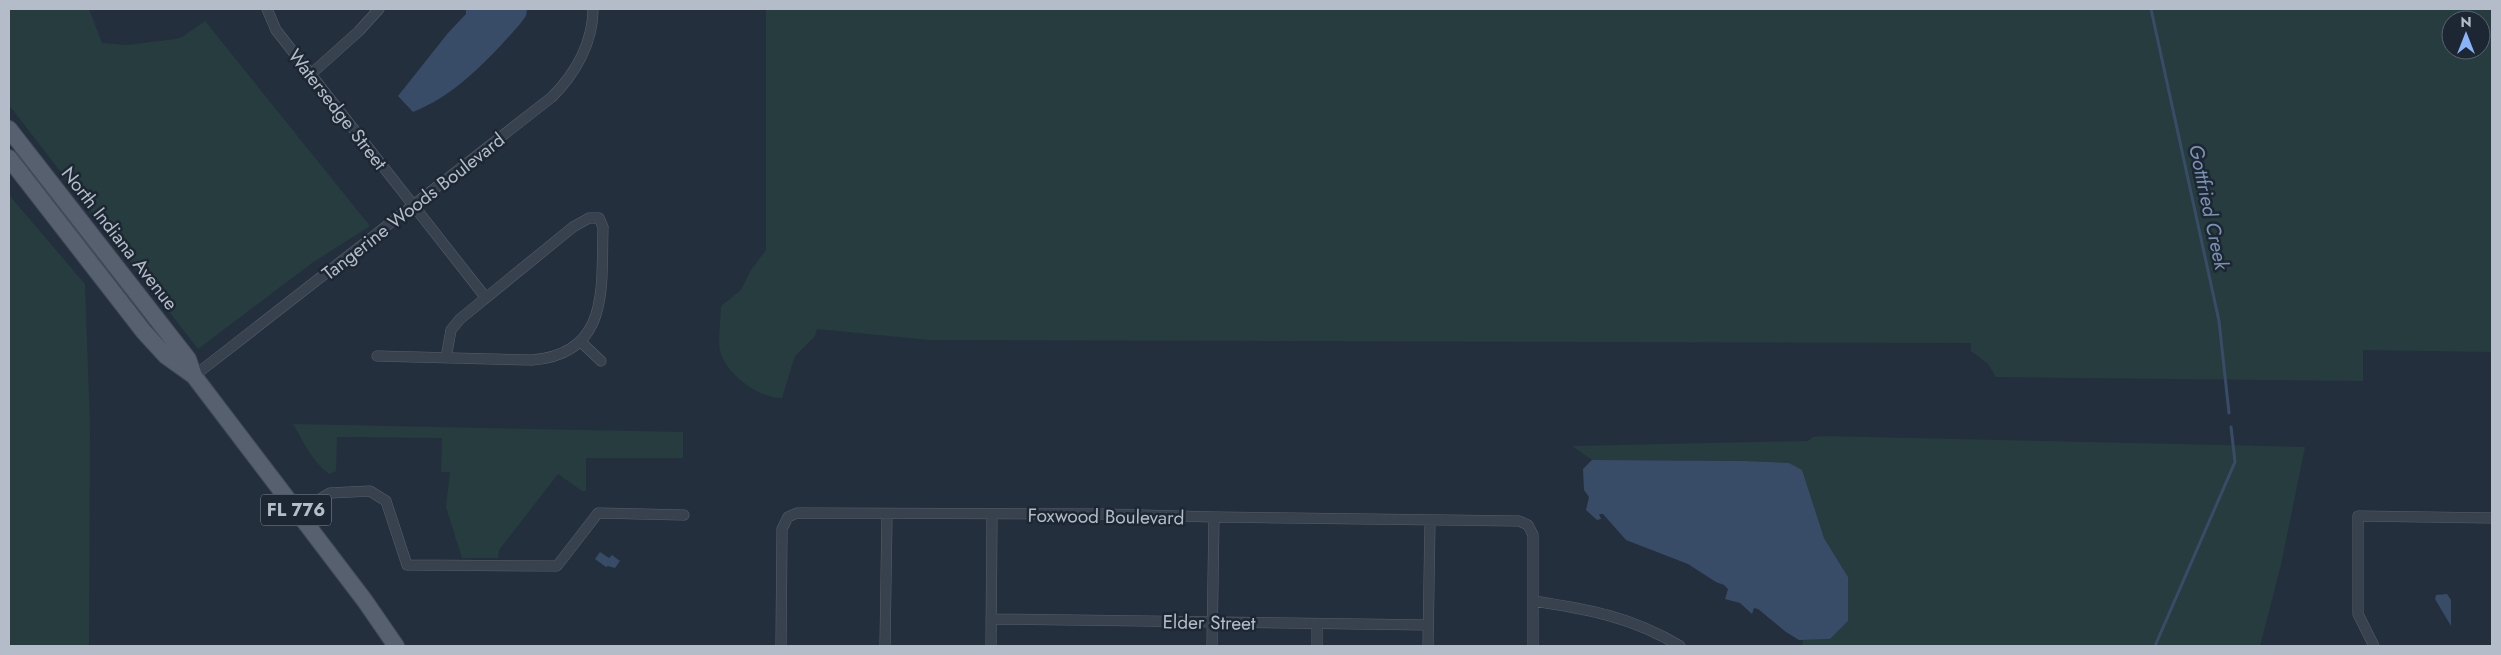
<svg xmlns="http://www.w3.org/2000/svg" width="2501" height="655" font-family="Jost,sans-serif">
<rect width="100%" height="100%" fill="#242f3e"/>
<path fill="#263c3f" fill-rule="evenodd" d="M9 9H89L102 43 127 45 175 39 182 37 205 21 370 226 312 263 198 349 9 105Z
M766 9H2492V352L2363 350V381L1996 377 1988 364 1971 351V343L930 340 817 329 815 336 795 356 782 398C760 399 728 375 721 354 717 344 721 318 721 306L741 290 751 270 766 250ZM2451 20H2481V50H2451Z
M9 195 85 284 90 425 89 646H9Z
M293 424 683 432V458H586V491H582L558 474 499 550 498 558H462L446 507 450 472H441L442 438 337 437 336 471 329 474C312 461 304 443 293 424Z
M1824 436 2305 447 2281 565 2260 646H1802L1803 640 1830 639 1848 621V577L1824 538 1803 476 1789 463 1746 461 1592 460 1572 446 1808 441 1813 437Z"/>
<path fill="#394c67" d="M466 9H527L526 16 520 24C490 58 456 95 413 112L398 96 448 33 466 14Z
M1592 460 1746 461 1789 463 1802 470 1824 538 1848 577V621L1830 639 1799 640 1786 632 1758 609 1754 608 1752 614 1740 603 1725 599 1728 589 1724 585 1716 582 1688 564 1626 540 1603 514H1599L1601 519 1597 520 1586 510 1589 497 1584 490 1583 469Z
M600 552 609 558 612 555 620 561 615 568 608 566 606 567 595 559Z
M2447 594 2451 600V626L2435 599 2436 595Z"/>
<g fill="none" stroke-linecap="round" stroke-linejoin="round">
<path stroke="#394c67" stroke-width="3" d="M2151 9 2219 321 2229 413
M2155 646 2235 462 2231 427"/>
<defs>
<path id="street" d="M267 9 276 30 486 298
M311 74 359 31 379 9
M580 341 601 361
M377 356 532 360C611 354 601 286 603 227L599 218H589L573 227 460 319 451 330 446 358
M194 376 552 97C576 73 593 42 593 9
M298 512 330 493 370 491 386 501 407 565 557 566 598 513 684 515
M1533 601C1588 609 1632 617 1680 646
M991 619 1428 625
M781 646 782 529 788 517 797 513 1103 514 1214 517 1519 521 1528 525 1533 535V646
M885 646 887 514
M991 646 992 515
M1212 646 1214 517
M1317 646V624
M1428 646 1430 520
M2374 646 2358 614V516L2492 518"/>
<path id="primary" d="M9 129 188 359 194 376
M9 158 144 332 166 356 194 376 365 601 396 646"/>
</defs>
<use href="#street" stroke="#565f6c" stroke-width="11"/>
<use href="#primary" stroke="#414a57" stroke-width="18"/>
<use href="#street" stroke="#38414e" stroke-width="10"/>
<use href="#primary" stroke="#56606e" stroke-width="16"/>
</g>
<g text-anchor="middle" stroke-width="5" stroke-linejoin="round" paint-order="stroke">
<rect fill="#1d2633" stroke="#878f9c" stroke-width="1" x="261" y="494.5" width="70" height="31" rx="4"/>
<g font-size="18" font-weight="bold" fill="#b4bcc9">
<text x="296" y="516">FL 776</text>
</g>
<g font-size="19" fill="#b4bcc9" stroke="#1d2633">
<text transform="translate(338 109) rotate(52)" y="7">Watersedge Street</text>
<text transform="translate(413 206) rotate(-38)" y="7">Tangerine Woods Boulevard</text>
<text transform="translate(120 238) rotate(52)" y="7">North Indiana Avenue</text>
<text transform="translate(1106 516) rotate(1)" y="7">Foxwood Boulevard</text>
<text transform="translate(1209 622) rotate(1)" y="7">Elder Street</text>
</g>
<g font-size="20" font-style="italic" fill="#7c92b1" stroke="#1d2633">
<text transform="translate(2209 207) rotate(78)" y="7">Gottfried Creek</text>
</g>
</g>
<rect width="2501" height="655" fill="none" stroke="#b4bcc9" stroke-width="20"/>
<g transform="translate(2466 35)"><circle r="24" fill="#1d2633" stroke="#59626f"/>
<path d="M0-4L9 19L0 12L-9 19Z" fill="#8ab4f8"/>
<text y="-8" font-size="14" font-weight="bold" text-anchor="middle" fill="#b4bcc9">N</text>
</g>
</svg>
